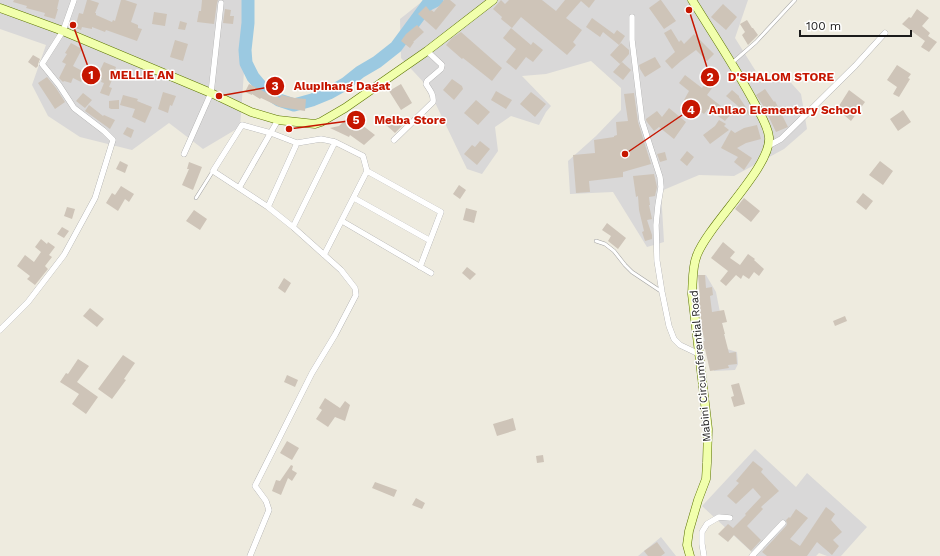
<svg xmlns="http://www.w3.org/2000/svg" width="940" height="556" font-family="'Work Sans',sans-serif">
<rect width="100%" height="100%" fill="#eeebdf"/>
<path fill="#d9d8d8" d="M0 0H243L247 30 240 127 203 149 169 123 132 150 80 137 48 116 32 85 46 45 0 29Z
M424 0H748L735 38 762 81 784 75 801 94 807 129 784 149 734 176 699 175 661 191 664 242 647 247 613 192 570 194 568 161 596 136 621 110V88L591 61 546 74 522 76 551 106 546 112 539 125 511 116 495 127 498 151 482 174 467 169 427 86 401 58 400 19Z
M700 275H706L716 292 727 349 737 352 738 364 735 370 714 371 704 344Z
M755 449 796 487 807 473 867 527 841 556H827L819 553 816 556H756L702 506Z
M661 537 676 556H638Z"/>
<g fill="none" stroke-linecap="round" stroke-linejoin="round">
<path stroke="#9bc9e1" stroke-width="13" d="M248 0V23L245 50 246 63 253 77 264 90 279 100 294 105 312 100 329 93 345 84 360 72 377 62 396 47 427 5 437 0"/>
</g>
<path fill="#cec4b8" d="M14 0H59L57 9H58L55 19 44 16 45 13 26 8 27 6 13 2Z
M87 0H90L99 3 95 13H96V15L112 22 113 20 115 21 121 0H125L137 4 131 22 138 25V28L142 29 137 41 106 30 105 32 92 27V29L82 27 81 30 75 28 79 13 83 14Z
M202 0H218L217 3 214 24 197 22 199 11H201Z
M444 0H450L456 5 436 30 418 14 426 6 430 11 431 10 434 12Z
M501 0 505 4 509 0H542L556 11 565 0H595L589 8 581 1 566 18 582 30 573 42 576 45 567 55 521 17 512 28 501 19 502 17 493 9Z
M660 0H661L676 21 664 29 649 8Z
M723 4 737 17 726 30 711 17Z
M225 9 231 10 230 16H234L233 24 223 23Z
M917 9 929 18 922 26 930 33 928 36 937 42 929 52 921 47 925 41 902 24 909 17 911 18Z
M154 12 167 14 165 26 152 24Z
M592 18 614 34 617 30 625 36 619 45 603 32 600 37 586 27Z
M747 20 752 28H753L758 35 748 45 742 35 745 32 740 24Z
M180 21 187 23 185 30 178 29Z
M417 25 424 32 413 42H414L410 48 401 41 406 34Z
M511 28 531 45 533 42 543 50 533 62 526 57 516 70 506 62 516 49 503 38Z
M671 29 679 42 681 40 684 44 694 34 714 54 707 61 696 50 681 61 672 69 665 61 675 52 664 33Z
M461 32 502 68 492 81 463 58 462 59 446 45 452 38Z
M175 40 188 44 183 61 170 57Z
M71 43 82 49 73 66 86 73 81 82 73 78 71 83 64 81 63 82 59 78 66 64 62 62 67 54 65 53Z
M621 43 629 50V54L620 64 610 55Z
M33 55 40 59 38 64V66L36 68 28 62Z
M655 57 661 67 645 77 640 69 639 65Z
M104 62 116 67 113 75H114L109 87 112 88 109 96 100 93 104 83 101 82 102 79 97 77Z
M622 62 631 70 623 80 613 72Z
M897 65 911 74 908 78 910 79 899 97 893 94 897 87 887 80Z
M685 75 702 88 708 79 715 84 707 95 731 114 725 121 708 109 704 114 693 106 684 100 689 91 679 83Z
M47 77 56 88 65 102 55 109 38 83Z
M452 79 462 86 463 89 454 100 443 90Z
M249 84 267 93 268 91 280 98 281 95 295 98 306 99 305 111 280 107 261 98 260 99 252 94V95L245 92Z
M401 84 412 103 401 110 389 91Z
M765 89 774 102 775 101 788 127 776 132 764 107 756 95Z
M732 90 739 96V97L751 115 750 116 726 96Z
M849 90 865 102 851 121 837 109Z
M496 91 512 100 506 109 491 100Z
M163 92 176 96 172 106 170 105 168 113 158 109Z
M531 92 546 104 535 117 520 104Z
M83 93 92 100 85 108 76 101Z
M634 93 638 122 651 164 623 172V177L589 181 590 192 576 193 573 155 595 153 594 140 614 137V136L617 135 616 122 628 121 624 94Z
M123 95 138 99 137 101 152 107 145 123 132 117 135 109 120 105Z
M119 100V109H111L109 108V101Z
M476 100 490 112 478 125 464 113Z
M89 105 103 116 104 115 115 120 110 129 85 111Z
M669 108 686 122 674 139 659 127 654 131 647 122 646 120V119L657 111 662 117Z
M903 110 911 122 898 131 890 119Z
M392 115 403 125 395 133 384 123Z
M346 119 359 128 362 125 375 135 364 145 350 135 349 137 330 128 339 126Z
M719 120 726 124 724 126 729 130 710 144 703 135 715 126Z
M757 125 761 139 746 143 737 148 752 158 744 170 734 162 738 157 721 148 731 130 735 133 744 128Z
M127 127 134 130 131 138 123 134Z
M480 141 490 149 477 165 464 154 472 145 475 147Z
M687 151 694 157 687 166 680 160Z
M665 152 667 160 660 162 657 154Z
M120 161 128 165 125 173 116 169Z
M880 161 893 171 883 185 869 175Z
M189 162 202 167 193 190 182 185 189 169H187Z
M654 174 657 187 655 196 649 197 650 205H649L652 219 647 220 652 235V239L645 241 642 232 644 231 639 210 638 196 636 197 633 176Z
M459 185 466 190 460 199 453 194Z
M121 186 134 194 129 202 125 199 118 211 106 203 112 193 115 195Z
M863 193 873 201 866 210 856 202Z
M744 198 760 211 751 222 735 209Z
M67 207 75 209 72 219 64 216Z
M466 208 477 211 474 223 463 220Z
M194 210 207 219 200 230 186 221Z
M607 223 626 238 618 249 608 241 611 236 602 230Z
M62 227 69 231 64 238 57 234Z
M41 239 47 244 48 242 55 247 49 255 52 257 45 266 48 269 35 285 27 279 30 276 17 266 25 255 34 262 41 252 35 247Z
M723 242 735 252 730 258 740 265 748 254 755 259 754 260 764 269 759 276 754 272 749 279 743 275 741 279 736 275 726 286 720 281 728 271 711 258Z
M467 267 476 274 470 280 462 273Z
M698 275H705L706 288 712 287 713 295 710 296 712 312 724 310 727 322 722 323 725 334H724L729 353 736 352 737 364 728 365 729 368 710 371 708 362 705 349H704L703 341H705L701 327 702 325 698 298H700Z
M284 278 291 283 285 293 278 288Z
M90 308 104 319 97 327 83 316Z
M845 316 847 321 835 326 833 321Z
M123 355 135 363 124 379 126 380 112 399 98 389Z
M78 359 89 366 77 382 98 397 86 414 72 404 79 394 60 382 66 373 68 374Z
M287 375 298 380 295 387 284 382Z
M739 383 745 404 734 407 731 397 734 396 731 385Z
M325 398 340 408 345 401 350 405 345 421 335 417 328 427 316 419 322 410 319 408Z
M513 418 516 430 497 436 493 424Z
M287 441 299 448 292 460 280 453Z
M543 455 544 462 537 463 536 456Z
M753 461 763 469 761 472 779 491 761 507 763 509 747 526 761 540 751 551 734 535 728 542 718 534 728 524 733 528 746 515 745 514 761 497 753 488 736 504 727 496 739 483 736 481Z
M291 465 293 466 292 470 297 473 292 481 288 478 281 495 272 491 276 480 280 481Z
M375 482 397 490 394 497 372 488Z
M416 498 425 503 422 509 412 505Z
M826 507 835 514 831 520 842 532 833 540 839 546 832 555 817 542 807 556H767L762 552 786 526 787 524 786 520 789 517 790 518 796 509 808 518 790 539 800 546Z
M657 542 665 553 661 556H648L644 551Z"/>
<g fill="none" stroke-linecap="round" stroke-linejoin="round">
<defs>
<path id="lane" d="M733 62 756 42 795 0
M196 198 213 171
M596 241 605 244 614 251 625 265 632 272 662 292"/>
<path id="street" d="M632 17V40L642 121 660 177 661 187 658 205 656 225 657 261 662 292 669 326 674 339 680 345 699 354
M394 140 433 102C434 95 430 90 426 84L427 81 441 69 442 65 427 51
M768 146 781 139 855 66 885 33
M184 154 211 93 221 3
M239 188 213 171 242 125 271 133 297 143 321 139 335 142 363 156 367 171 441 212 420 267
M354 198 429 240
M268 207 297 143
M342 221 431 273
M293 227 335 142
M324 255 367 171
M0 330 28 302 64 255 95 198 113 140 104 131 74 108 59 85 42 64 63 31 74 0
M250 556 269 510 266 501 255 486 312 373 335 335 356 295 355 288 341 270 293 227 268 207 239 188 278 120
M704 556 702 544V532L707 524 719 517 730 518
M752 556 783 523"/>
<path id="secondary" d="M0 8 63 31 211 93 251 112 278 120 315 124 321 122 345 108 427 51 493 0
M690 556 687 545 689 531 698 500 706 479 707 463 708 429 692 294C693 281 692 267 697 255 709 224 772 166 769 137 768 126 760 114 755 104 736 68 713 34 692 0"/>
</defs>
<use href="#lane" stroke="#a2a2a2" stroke-width="4"/>
<use href="#street" stroke="#a2a2a2" stroke-width="6"/>
<use href="#secondary" stroke="#5b7400" stroke-width="9"/>
<use href="#lane" stroke="#fff" stroke-width="3"/>
<use href="#street" stroke="#fff" stroke-width="5.5"/>
<use href="#secondary" stroke="#f1ffac" stroke-width="8"/>
</g>
<g text-anchor="middle" stroke-width="3" stroke-linejoin="round" paint-order="stroke">
<g font-size="11" fill="#1b1b1b" stroke="#fff">
<text transform="translate(700 366) rotate(-95)" y="4">Mabini Circumferential Road</text>
</g>
</g>
<path fill="none" stroke="#c61600" stroke-width="1.5" d="M73 25L91 75M689 10L710 77M219 96L275 86M625 154L691 109M289 129L356 120"/>
<g fill="#c61600" stroke="#fff" stroke-width="1.5">
<circle cx="73" cy="25" r="4"/>
<circle cx="689" cy="10" r="4"/>
<circle cx="219" cy="96" r="4"/>
<circle cx="625" cy="154" r="4"/>
<circle cx="289" cy="129" r="4"/>
<circle cx="91" cy="75" r="10"/>
<circle cx="710" cy="77" r="10"/>
<circle cx="275" cy="86" r="10"/>
<circle cx="691" cy="109" r="10"/>
<circle cx="356" cy="120" r="10"/>
</g>
<g font-size="12" text-anchor="middle" font-weight="bold" fill="#fff">
<text x="91" y="79">1</text>
<text x="710" y="81">2</text>
<text x="275" y="90">3</text>
<text x="691" y="114">4</text>
<text x="356" y="124">5</text>
</g>
<g font-size="12" text-anchor="middle" font-weight="bold" fill="#c61600" stroke="#fff" stroke-width="3" stroke-linejoin="round" paint-order="stroke">
<text x="142" y="79">MELLIE AN</text>
<text x="781" y="81">D'SHALOM STORE</text>
<text x="342" y="90">Alupihang Dagat</text>
<text x="785" y="114">Anilao Elementary School</text>
<text x="410" y="124">Melba Store</text>
</g>
<path d="M800 30v6h111v-6" fill="none" stroke="#1b1b1b" stroke-width="2"/>
<text x="806" y="30" font-size="12" fill="#1b1b1b" stroke="#ffffff" stroke-width="3" paint-order="stroke">100 m</text>
</svg>
